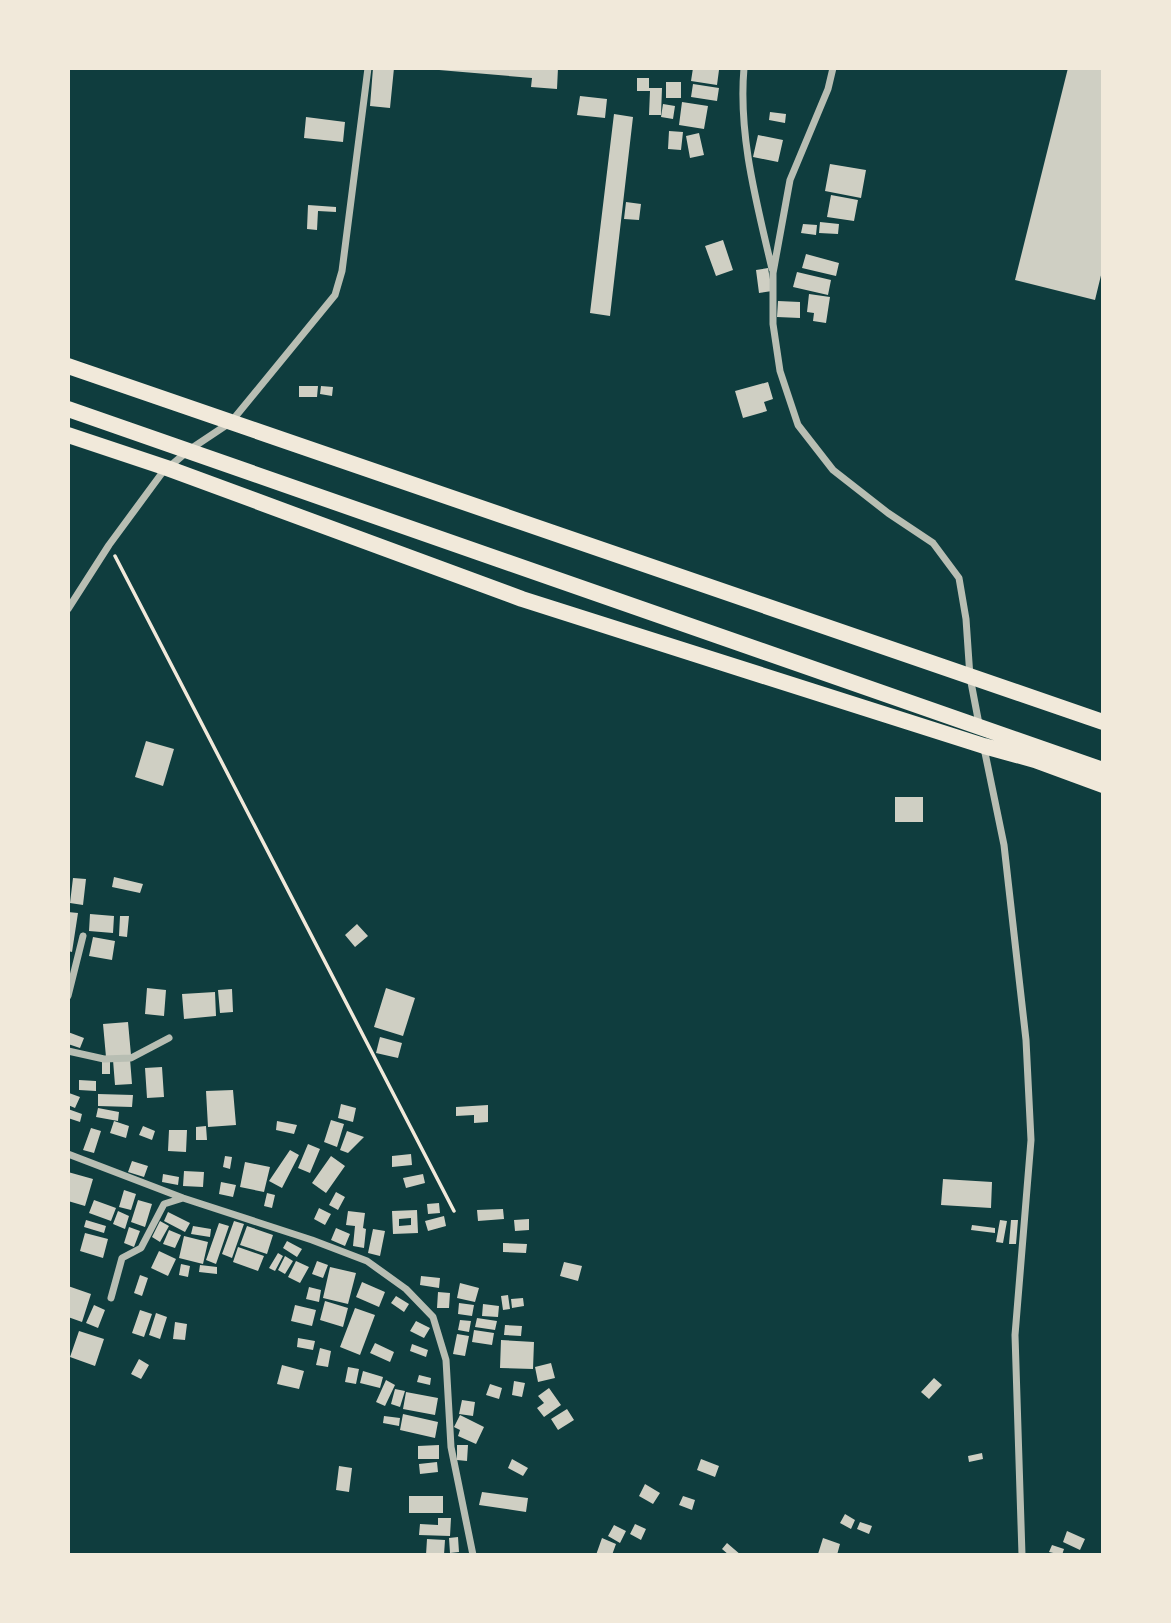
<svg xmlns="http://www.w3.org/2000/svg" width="1171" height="1623" font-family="Raleway,sans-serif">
<rect width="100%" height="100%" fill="#0f3d3e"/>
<path fill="#cfcfc3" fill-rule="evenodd" d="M373 68H394L390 108 370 106Z
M439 68H558L557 89 531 87 532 78 439 70Z
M693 68 719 70 717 85 691 81Z
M1068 68H1103V267L1095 300 1015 280Z
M637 78H649V88H662L661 115H649L650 91H637Z
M666 82H681V98H666Z
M693 84 719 88 717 101 691 97Z
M580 96 607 99 605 118 577 115Z
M682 102 708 106 704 129 679 125Z
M663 104 675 106 673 119 661 117Z
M770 112 786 114 785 123 769 120Z
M614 114 633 117 610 316 590 313Z
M306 117 345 122 343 142 304 138Z
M669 131 683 132 681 150 668 149Z
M699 133 704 155 690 158 686 136Z
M758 135 783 140 778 162 753 157Z
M830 164 866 170 861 198 825 191Z
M831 195 858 200 854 221 827 217Z
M626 202 641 204 639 220 624 219Z
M308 205 336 207V212L318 211 317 230 307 229Z
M820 222 839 224 838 234 819 233Z
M803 224 817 225 816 235 801 233Z
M723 240 733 270 716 276 705 246Z
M806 254 839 263 836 276 802 268Z
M768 268 772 291 759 293 756 270Z
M797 272 831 280 828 295 793 287Z
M809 294 830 297 826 323 813 321 814 313 807 312Z
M778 301 800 302V318L777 317Z
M768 382 773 399 764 402 767 411 743 418 735 391Z
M299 386H318L317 397H299Z
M321 386 333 387 332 396 320 394Z
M146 741 174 749 163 786 135 777Z
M895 797H923V822H895Z
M114 877 143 884 140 893 112 887Z
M73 878 86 879 83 905 70 903Z
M68 912 78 913 72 952 68 951Z
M90 914 114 916 113 933 89 931Z
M120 916H129L127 937 119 936Z
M357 924 368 936 355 947 345 935Z
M93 937 115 941 112 960 89 956Z
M147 988 166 990 164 1016 145 1014Z
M386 988 415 998 403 1036 374 1027Z
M232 989 233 1012 220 1013 218 990Z
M215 992 216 1016 184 1019 182 994Z
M128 1022 131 1055 106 1057 103 1024Z
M68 1032 84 1038 80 1048 68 1044Z
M380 1037 402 1043 398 1058 376 1053Z
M130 1059 132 1084 115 1085 113 1060Z
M102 1062H110V1074H102Z
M162 1067 164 1097 147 1098 145 1068Z
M79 1080 96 1081V1091L79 1090Z
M233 1090 236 1125 208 1127 206 1091Z
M69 1093 80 1097 75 1108 68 1105Z
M98 1094 133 1095 132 1107 98 1106Z
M341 1104 356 1108 353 1122 338 1118Z
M488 1105V1122L474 1123V1115L456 1116V1107Z
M98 1108 119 1112 118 1121 96 1117Z
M68 1109 82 1114 80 1122 68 1118Z
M331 1120 344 1124 337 1147 324 1142Z
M114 1121 129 1126 126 1138 110 1133Z
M277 1121 297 1125 294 1134 276 1130Z
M143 1126 155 1131 152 1140 139 1135Z
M206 1126 207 1140H196V1127Z
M91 1128 101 1131 94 1153 83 1150Z
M169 1130H187L186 1152 168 1151Z
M347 1131 364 1137 348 1153 340 1150Z
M308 1144 320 1149 310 1173 298 1168Z
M290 1150 299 1155 282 1188 269 1181Z
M411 1154 412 1165 392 1167V1156Z
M225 1156 232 1157 230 1169 223 1167Z
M331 1156 345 1166 326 1193 312 1183Z
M132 1161 148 1166 144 1177 128 1172Z
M245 1162 270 1167 264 1192 240 1187Z
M184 1171 204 1172 203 1187 183 1186Z
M68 1172 93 1179 85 1206 68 1201Z
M163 1174 179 1177 178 1185 162 1182Z
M423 1174 425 1183 406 1188 403 1178Z
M943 1179 992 1182 991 1208 941 1205Z
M221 1182 236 1185 233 1197 219 1194Z
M124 1190 136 1194 131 1210 119 1207Z
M336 1192 345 1197 338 1210 329 1205Z
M267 1193 275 1195 272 1208 264 1206Z
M94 1200 116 1208 111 1221 89 1213Z
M138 1200 152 1204 145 1227 131 1222Z
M439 1203 440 1213 428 1214 427 1204Z
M319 1208 331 1214 325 1225 314 1219Z
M503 1209 504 1219 478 1221 477 1210Z
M417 1210 418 1233 393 1234 392 1211ZM411 1218V1225L399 1226V1219Z
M118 1211 129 1216 125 1229 113 1224Z
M348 1211 365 1213 363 1228 366 1229 364 1248 353 1246 355 1226 346 1225Z
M168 1212 190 1223 185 1232 164 1221Z
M444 1216 446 1226 428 1231 425 1221Z
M529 1219V1230L515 1231 514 1220Z
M86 1220 106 1226 104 1233 84 1227Z
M1000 1220 1007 1221 1003 1243 996 1242Z
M1011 1220H1018L1016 1244H1009Z
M160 1221 169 1226 160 1242 152 1237Z
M234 1221 244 1224 232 1258 222 1254Z
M219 1223 229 1226 216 1264 206 1260Z
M972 1225 995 1228V1233L971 1230Z
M193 1226 211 1229 210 1237 191 1234Z
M247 1226 273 1235 267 1254 240 1245Z
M129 1227 140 1231 134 1247 124 1243Z
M336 1228 350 1234 345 1246 331 1240Z
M373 1229 385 1231 380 1256 368 1253Z
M169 1230 181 1235 175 1248 163 1244Z
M85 1233 108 1239 103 1258 80 1251Z
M184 1236 208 1242 203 1264 179 1258Z
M287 1241 302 1249 297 1257 283 1248Z
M503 1243 527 1244 526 1253 503 1252Z
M238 1247 264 1256 258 1271 233 1262Z
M159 1251 176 1259 168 1276 151 1268Z
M278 1253 283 1256 275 1271 269 1268Z
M285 1256 293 1261 285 1274 278 1270Z
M296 1261 309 1267 300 1283 288 1277Z
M317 1261 328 1265 323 1278 312 1274Z
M564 1262 582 1266 578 1281 560 1276Z
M181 1264 190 1266 188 1277 179 1275Z
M200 1265 217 1267V1274L199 1272Z
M330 1267 356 1273 348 1304 323 1298Z
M140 1275 148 1278 142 1296 134 1293Z
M421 1276 440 1278 439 1288 420 1285Z
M362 1282 385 1292 379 1307 356 1297Z
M460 1283 479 1288 475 1302 457 1298Z
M68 1286 91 1294 82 1322 68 1317Z
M309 1287 321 1290 319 1302 306 1299Z
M438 1292 450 1293 449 1308H437Z
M508 1295 510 1309 503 1310 501 1296Z
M396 1296 409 1304 404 1312 391 1303Z
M523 1298 524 1306 512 1308 511 1299Z
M325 1301 348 1308 343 1327 320 1320Z
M459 1303 474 1305 472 1316 458 1314Z
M483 1304 499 1306 498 1317 482 1316Z
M94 1305 105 1310 98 1328 86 1323Z
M295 1305 316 1310 312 1326 291 1321Z
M355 1308 375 1315 360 1355 340 1347Z
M140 1310 152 1314 144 1337 132 1333Z
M156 1313 167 1317 160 1339 149 1335Z
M477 1318 497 1321 495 1330 475 1327Z
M460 1320 471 1321 469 1332 458 1330Z
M416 1321 430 1328 424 1338 410 1331Z
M175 1322 187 1324 185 1340 173 1339Z
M505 1325 522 1326 521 1336 504 1335Z
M474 1330 494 1333 492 1345 472 1342Z
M79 1331 104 1339 95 1366 70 1357Z
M457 1334 469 1336 465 1356 453 1354Z
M298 1338 315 1341 313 1350 297 1347Z
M501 1340 534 1342 533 1369 500 1368Z
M375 1343 394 1352 390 1362 370 1353Z
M412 1344 428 1350 426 1357 410 1351Z
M320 1348 331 1351 328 1367 316 1365Z
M139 1359 149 1365 141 1379 131 1374Z
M551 1363 555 1378 538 1382 535 1367Z
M282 1365 304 1371 299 1389 277 1384Z
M348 1367 359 1369 356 1384 345 1382Z
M363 1371 383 1377 380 1388 360 1383Z
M419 1375 431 1378 430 1385 417 1382Z
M934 1378 942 1385 929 1399 921 1392Z
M386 1380 395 1385 385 1406 376 1402Z
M514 1381 525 1383 522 1397 512 1395Z
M490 1384 502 1388 499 1399 486 1395Z
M549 1388 561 1405 544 1417 537 1408 544 1403 538 1396Z
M395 1389 405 1391 400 1407 391 1404Z
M406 1392 438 1398 435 1415 403 1409Z
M462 1400 475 1402 473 1416 459 1414Z
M567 1409 574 1420 558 1430 551 1419Z
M403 1414 438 1422 435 1438 400 1430Z
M460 1415 484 1427 476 1444 458 1436 460 1430 454 1427Z
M384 1416 400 1418 399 1426 383 1423Z
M439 1445V1459H418V1446Z
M457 1445H468L467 1461 457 1460Z
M982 1453 983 1459 969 1462 968 1456Z
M512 1459 528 1468 523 1476 508 1468Z
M701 1459 719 1466 715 1477 697 1470Z
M437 1462 438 1472 420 1474 419 1464Z
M339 1466 352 1468 349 1492 336 1490Z
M645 1484 660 1493 653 1504 639 1496Z
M482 1492 528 1498 526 1512 479 1505Z
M409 1496H443V1513H409Z
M683 1496 695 1500 692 1510 679 1505Z
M845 1514 855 1520 851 1529 840 1523Z
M438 1518H451L450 1536 419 1535 420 1524 438 1525Z
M860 1522 872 1526 869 1534 857 1529Z
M635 1524 646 1529 641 1540 630 1534Z
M614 1525 626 1531 620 1543 608 1536Z
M1067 1531 1085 1539 1080 1550 1063 1542Z
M458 1537 459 1552 450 1553 449 1538Z
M602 1538 616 1544 612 1555H596Z
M823 1538 840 1544 837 1555 818 1554Z
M427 1539 445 1540 444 1555H426Z
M727 1543 741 1555H729L722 1549Z
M1052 1545 1064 1549 1062 1555 1049 1552Z"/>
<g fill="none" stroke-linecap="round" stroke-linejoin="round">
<path stroke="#f1e9da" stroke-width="3.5" d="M115 556 454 1211
M551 1555H569"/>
<path stroke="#b8beb3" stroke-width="7" d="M744 68C738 136 757 204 772 269
M833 68 828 89 790 180 773 273V324L780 371 798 425 833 470 888 513 933 543 959 578 966 619 970 677 979 724
M68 609 109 545 162 473 189 450 231 422 335 295 342 271 368 68
M984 748 1004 845 1026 1040 1031 1140 1015 1335 1022 1555
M68 996 83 936
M68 1051 104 1059 131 1058 169 1038
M68 1154 183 1198 312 1240 367 1261 406 1289 433 1317 446 1360 451 1447 473 1555
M111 1298 122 1258 141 1248 164 1204 183 1198"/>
<path stroke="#f1e9da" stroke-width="16" d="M68 366 1103 722
M68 409 1103 770
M68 435 167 468 522 599 984 746 1035 760 1103 785"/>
</g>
<rect width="1171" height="1623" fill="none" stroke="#f1e9da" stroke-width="140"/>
</svg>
